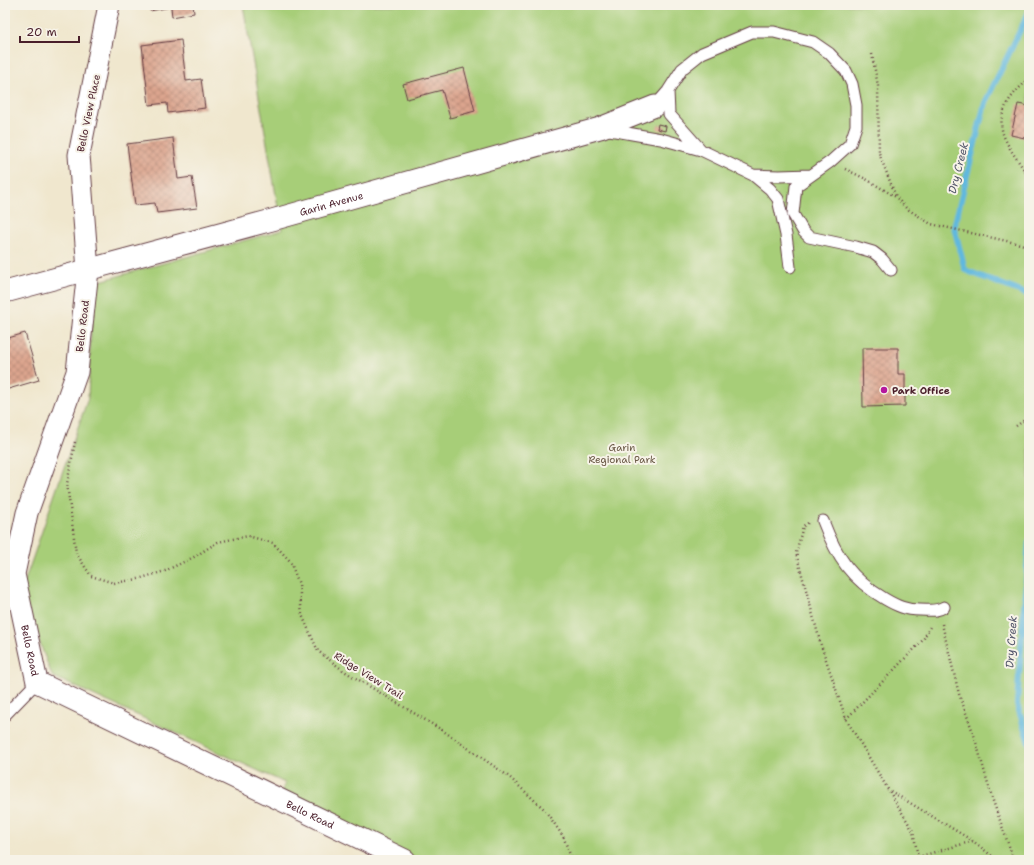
<svg xmlns="http://www.w3.org/2000/svg" width="1034" height="865" font-family="'Shantell Sans',sans-serif">
<defs>
<pattern id="building-cross-hatch" width="8" height="8" patternUnits="userSpaceOnUse"><rect width="8" height="8" fill="#dca58e"/><path d="M0 0l8 8M0 8l8-8" fill="none" stroke="#b48674"/></pattern>
</defs>
<rect width="100%" height="100%" fill="#f7f3e8"/>
<filter id="ink" filterUnits="userSpaceOnUse"><feTurbulence type="fractalNoise" baseFrequency=".025" numOctaves="2"/><feDisplacementMap in="SourceGraphic" scale="8" xChannelSelector="R" yChannelSelector="G"/><feConvolveMatrix kernelMatrix="1 2 1 2 8 2 1 2 1" color-interpolation-filters="sRGB"/></filter>
<filter id="wash" filterUnits="userSpaceOnUse"><feTurbulence type="fractalNoise" baseFrequency=".012" numOctaves="4" result="noise"/><feDisplacementMap in="SourceGraphic" scale="16" xChannelSelector="R" yChannelSelector="G"/><feGaussianBlur stdDeviation="0.9" result="paint"/><feColorMatrix in="noise" values="0 0 0 0 0 0 0 0 0 0 0 0 0 0 0 0 0 1.4 0 .05"/><feComposite in="paint" operator="in"/></filter>
<g filter="url(#wash)">
<rect width="100%" height="100%" fill="#f0e7ce"/>
<path fill="#a7ce78" stroke="#787652" d="M243 5H1029V860H409L278 800 285 783 52 676 21 592 88 398 93 283 282 230Z"/>
<g fill="none" stroke-linecap="round" stroke-linejoin="round">
<path stroke="#61b8de" stroke-width="6" d="M1029 12 985 103 954 227 965 270 1029 295
M1029 542 1017 704 1029 743"/>
</g>
<g id="blocks">
<path fill="url(#building-cross-hatch)" d="M149 5H193L194 13 172 17 171 7 150 11Z
M181 40 186 81 201 79 205 108 168 113 167 103 149 105 142 45Z
M464 68 475 111 450 118 442 90 407 99 403 84Z
M1018 104 1029 106V139L1011 135Z
M658 124 666 126 665 131 657 129Z
M173 138 178 179 192 177 197 208 157 213 155 203 135 205 127 144Z
M25 333 39 380 5 390V339Z
M862 348H898V374H905V406L863 407Z"/>
</g>
</g>
<g filter="url(#ink)">
<use href="#blocks" fill-opacity="0" stroke="#633d43" stroke-width="1"/>
<g fill="none" stroke-linecap="round" stroke-linejoin="round">
<defs>
<path id="service" d="M668 91 669 114 701 150
M655 106 668 91 682 69 702 53 752 32H774L813 42 829 53 846 71 852 84 856 105V126L850 144 830 162 796 186 793 214 803 231 809 237 856 247 873 252 882 259 891 270
M604 129 661 139 701 150 753 175 770 189 778 199 786 235 790 267
M753 175 779 176 811 175
M823 521C837 558 851 579 885 599 897 606 906 610 920 610 929 610 936 612 944 607
M5 715 37 682"/>
<g id="minor">
<path id="s1" d="M109 5 79 155 88 270 77 372 27 513 14 574 37 682 405 860"/>
<path id="s2" d="M5 292 272 220 600 128 655 106"/>
</g>
</defs>
<use href="#service" stroke="#633d43" stroke-width="13"/>
<use href="#minor" stroke="#633d43" stroke-width="23"/>
<path stroke="#633d43" stroke-width="2.5" stroke-dasharray="1 3" stroke-linecap="butt" d="M872 54 878 86 879 153 896 197
M1029 79C1010 95 993 116 1006 141 1012 154 1022 165 1029 178
M845 169 866 179 896 197 906 208 931 224 1029 246
M1016 426 1029 417
M75 442 67 484 76 553 91 576 114 583 138 579 165 571 194 557 218 542 248 536 273 543 290 561 299 584 302 615 318 651 344 671 442 730 508 776 544 809 563 836 572 860
M808 523 803 526 796 553 821 645 846 719 913 831 918 857 916 860
M942 624 959 694 974 735 993 801 1014 860
M846 719 923 640 931 625
M887 789 973 841
M918 857 973 841 997 860"/>
<use href="#service" stroke="#fff" stroke-width="11"/>
<use href="#minor" stroke="#fff" stroke-width="21"/>
</g>
</g>
<circle fill="#b5179e" stroke="#f7f3e8" stroke-width="1.5" cx="884" cy="390" r="4"/>
<g text-anchor="middle" stroke-width="4" stroke-linejoin="round" paint-order="stroke">
<g font-size="10" fill="#4a1f2b" stroke="#f7f3e8">
<text transform="translate(88 113) rotate(-78)" y="4">Bello View Place</text>
<text dy="4" stroke="none"><textPath href="#s2" startOffset="338">Garin Avenue</textPath></text>
<text transform="translate(82 326) rotate(-83)" y="4">Bello Road</text>
<text dy="4" stroke="none"><textPath href="#s1" startOffset="661">Bello Road</textPath></text>
<text transform="translate(369 675) rotate(32)" y="4">Ridge View Trail</text>
<text dy="4" stroke="none"><textPath href="#s1" startOffset="997">Bello Road</textPath></text>
</g>
<g font-size="10" font-weight="bold" fill="#4a1f2b" stroke="#f7f3e8" text-anchor="start">
<text x="892" y="394">Park Office</text>
</g>
<g font-size="10" fill="#665442" stroke="#f7f3e8">
<text x="622" y="451">Garin<tspan x="622" dy="12">Regional Park</tspan></text>
</g>
<g font-size="11" font-style="italic" fill="#52556a" stroke="#f7f3e8">
<text transform="translate(958 168) rotate(-76)" y="4">Dry Creek</text>
<text transform="translate(1011 642) rotate(-86)" y="4">Dry Creek</text>
</g>
</g>
<rect width="1034" height="865" fill="none" stroke="#f7f3e8" stroke-width="20"/>
<path d="M20 36v6h59v-6" fill="none" stroke="#4a1f2b" stroke-width="2"/>
<text x="26" y="36" font-size="12" fill="#4a1f2b" stroke="#f7f3e8" stroke-width="3" paint-order="stroke">20 m</text>
</svg>
